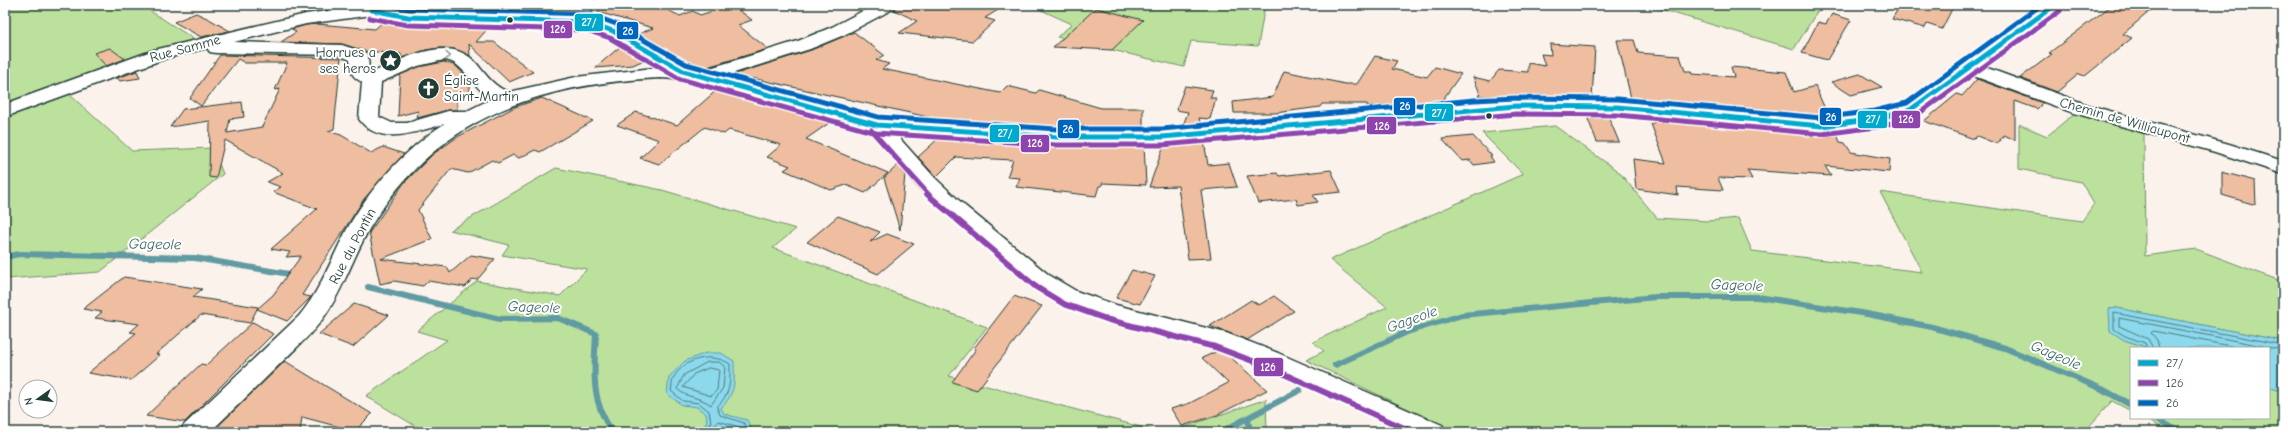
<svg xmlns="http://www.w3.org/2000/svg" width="2288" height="437" font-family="'Comic Neue',sans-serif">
<rect width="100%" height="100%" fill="#fcf2ec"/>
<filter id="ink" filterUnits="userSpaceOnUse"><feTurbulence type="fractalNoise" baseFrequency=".025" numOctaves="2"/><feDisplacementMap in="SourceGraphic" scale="8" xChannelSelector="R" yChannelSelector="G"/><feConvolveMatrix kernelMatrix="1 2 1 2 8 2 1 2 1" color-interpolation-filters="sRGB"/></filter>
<g filter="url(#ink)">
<path fill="#bce19c" stroke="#6e8f68" d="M5 5H141L197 41 66 83 69 94 132 151 213 148 223 174 100 272 5 279Z
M1030 5H1265L1258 46 1191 41 1184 67 1057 37 1072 24Z
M1646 5H1812L1820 7 1794 49Z
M2076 112 2144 134 2145 256 2196 249 2283 282V341L2117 308 2109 309 2124 340 2149 348H2131V411L2112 401 2084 432H1456L1306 360 1324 351 1313 342 1387 307 1330 260 1523 174 1482 133 1555 126 1619 172 1657 218 1708 221 1738 218 1752 251 1922 272 1880 192 2082 221 2094 204 2081 182 2019 169V124L2047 136Z
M556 168 662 190 796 229 773 248 987 327 949 376 1160 432H425L366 396 447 340 417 331 477 281 560 296 587 269 502 255 509 245 450 230Z
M2269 387 2283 392V432H2169L2143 418H2269Z
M1266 399 1267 432H1170Z"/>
<path fill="#8cd8ec" stroke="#609aa2" d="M2117 308 2283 341V392L2269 387V348H2149L2124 340 2110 331 2109 309Z
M706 353H721L734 361C734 382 737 391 721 408L724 414 747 420 753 432H701L707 421 706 414 697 407 682 405 667 394 669 377 685 361Z"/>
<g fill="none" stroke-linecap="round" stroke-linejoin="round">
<path stroke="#4b7b7e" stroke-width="1" d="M2147 348 2145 343 2125 336 2114 329V313L2283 345
M2153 348 2148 339 2119 326V318L2283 350
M2159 348 2157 340 2151 333 2153 331 2240 348
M708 362H719L725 367 723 388 711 405C699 396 688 399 677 389L684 375Z
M709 368 719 370 717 390 711 396 683 387 694 374Z
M705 432 711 422 709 411 699 403 683 401 671 391C672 387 672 382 673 379 683 358 712 352 730 364 730 384 731 392 717 407L720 415 744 423 749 432
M711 432 718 421 740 427 743 432"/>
<path stroke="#609aa2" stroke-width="6" d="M5 257 19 254 195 258 295 275
M368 287 500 319 558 318 596 334C594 369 590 403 613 432
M1335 365 1407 332 1462 315 1656 297H1758L1867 314 1932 327 2005 348 2102 389 2131 405
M2155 418 2180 432
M1248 419 1250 432
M1221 432 1300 390"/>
</g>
<path fill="#efbda0" stroke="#1f3d34" d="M404 5H510L502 13 399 9Z
M592 5H657L680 16 693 11 700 15 732 5 752 20 738 25 768 49 700 69 636 35 653 28 591 10Z
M897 5H1006L985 18 995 21 973 41 899 33 917 21 894 10Z
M1900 5 1930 12 1933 5H1954L1942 29 1927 24 1925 28 1892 19Z
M2112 5H2157L2123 34 2132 38 2085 76 2079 74 2057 92 2020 78 2052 54 2049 53Z
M1096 8 1143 20 1112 50 1053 47Z
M196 13 209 19 230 31 201 37 174 22Z
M1832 14 1851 20 1827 60 1802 53 1818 22 1826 24Z
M386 19 408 24 490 26 476 42H494L533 72 509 82 469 44 470 56 454 49 440 48 426 50 401 58V54L364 51 342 44 281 42 296 32 292 29 306 25 317 24 375 29Z
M854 32 884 55 876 60 889 64 882 69 1000 93 1007 86 1036 93 1039 90 1101 108H1143V130H1057L955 123 752 78 750 83 726 77 811 50Z
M1617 40H1634L1638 53 1680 56 1685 71H1691L1692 74 1734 77 1731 67 1786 72 1794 92 1815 86 1829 118 1685 106 1691 103 1631 98Z
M1550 44 1595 47 1592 99 1539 95 1478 96 1480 93 1473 77 1490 81 1499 70 1528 72V63L1545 66 1541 54 1551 55Z
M622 45 646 59 633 65 595 68Z
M110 48 125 59 106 66 94 53Z
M220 55 341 58 334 129 328 131 341 135 371 153 383 147 404 154 364 199 302 295 311 297 287 321 257 309 273 295 301 256 286 257 290 252 271 249 317 209 273 192 281 187 267 182 283 173 225 140 216 178 209 177 210 121 170 127 183 109 242 102 244 117 230 119 227 133 262 127 280 89 275 90 287 63H245L238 59 201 106 190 98Z
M1375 56 1397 61 1392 69 1427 77 1435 67 1461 74 1441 102 1367 106V104H1322L1320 107 1275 113H1234L1233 102 1273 97 1284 71 1345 84H1357Z
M444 62 456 66 470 81V94L457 96V110H448L417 118 418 111 398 116 400 75 418 67Z
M137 71 140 78 120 81 117 78Z
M1860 74 1882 87 1851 95 1831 82Z
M1977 79 2043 103 2037 109 2015 101V140L2004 135 1997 144 1977 136 1974 139 1924 121 1957 94 1962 96Z
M1185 86 1213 90 1210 98H1216L1210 119 1199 118 1201 126 1182 128 1188 112 1176 110Z
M718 89 800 111 829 123 806 139 888 173 865 193 846 185 831 190 784 170 790 166 767 157 781 145 729 130 724 134 705 127 659 164 640 158 659 140 617 125 636 112 677 125Z
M542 98 593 121 540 152 535 150 519 158 513 155 498 163 492 160 468 173 451 169 418 210 432 239 381 259 447 267 450 273 471 255 495 259 477 280 473 279 465 287 428 281 423 286 394 281 380 284 369 233 404 183 433 154 459 136 515 107Z
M1586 114H1591V118H1609L1619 142H1597Z
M1661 119 1822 133 1836 132 1840 142 1845 143 1851 152 1890 159 1889 172 1825 166 1831 176 1747 170 1752 179 1718 178 1723 190 1677 187 1678 195 1636 189 1633 159 1666 163 1651 124Z
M1473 136 1492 156H1490L1494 162 1474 165 1470 160 1462 161 1442 139Z
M940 137 1057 144H1144L1146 185 1102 183V186H1099L1096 196 1016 187 1020 178 1007 177 1013 160 956 157 936 177 918 157Z
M1204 141 1208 165 1229 163 1237 187 1201 190 1211 258 1188 259 1178 186 1149 187 1164 145Z
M898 165 905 174 900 230 884 178Z
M1331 170 1341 192 1313 195 1318 202 1298 205 1296 199 1258 203 1247 176 1277 173 1279 176Z
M2222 172 2255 181 2256 205 2222 195Z
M838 216 880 232 870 242 887 234 914 244 878 274 807 242Z
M1132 270 1155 276 1140 304 1116 298Z
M124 277 202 289 193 297 258 307 250 323 201 315 156 354 160 355 131 380 88 373 136 333 130 332 139 324 95 318 102 312 83 309Z
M1014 296 1042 306 977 390 952 382 976 349 974 348Z
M1274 296 1294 311 1247 340 1210 326 1251 300 1259 305Z
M354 304 389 315 353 347 319 334Z
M253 322 273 334 185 422 146 416 201 364 206 365Z
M1218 351 1227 354 1267 390 1217 415 1182 426 1171 409 1190 403 1228 383 1202 358Z
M285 361 324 385 372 414 355 431 302 417 300 432H212Z"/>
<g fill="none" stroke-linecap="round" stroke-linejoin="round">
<defs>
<path id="minor" d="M370 5 408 12 587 17 619 27 690 67 700 71 798 41 832 27 874 5H896L893 9 844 35 810 49 721 77 878 119 1057 131H1162L1516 100 1617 101 1822 120 1875 113 1903 106 2044 5H2064L1982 66 2088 105 2229 144 2283 161V174L2215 152 2074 113 1971 75 1917 114 1876 125 1822 132 1617 113 1516 112 1162 143H1057L894 132 935 178 965 206 1049 275 1076 291 1116 305 1226 333 1278 353 1442 425 1446 432H1408L1260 365 1210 346 1103 318 1060 303 1033 287 949 216 919 188 870 129 688 79C679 80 669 78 660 78 542 84 443 114 376 218 355 249 346 286 324 317 313 333 299 345 285 359 261 383 235 408 210 432H180L184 425 299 316C320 291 331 260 346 231 369 189 404 150 444 124 418 131 379 148 359 119L362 82C351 76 351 72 350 60L339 55 216 53 210 52 207 48 167 58 5 117V104L154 50 306 14ZM372 15 408 22 585 27 607 35 662 67 576 77 509 92C495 88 486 75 477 64 450 32 403 59 373 72L369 70 368 57 366 53 342 45 234 42 306 24ZM444 60C463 61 474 89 491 99L467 111H448L407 123H392L379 117 381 82 418 66Z"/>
</defs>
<use href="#minor" stroke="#1f3d34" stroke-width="3"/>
<use href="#minor" fill="#fff" fill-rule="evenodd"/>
<defs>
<path id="bus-1" d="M372 10 408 17 587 22 613 31 683 71 877 125 1057 137H1162L1516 106 1617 107 1822 126 1876 119 1910 110 2055 5"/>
<path id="bus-2-far1" d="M370 18 408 25 586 30 610 38 680 79 876 133 1056 145H1162L1516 114 1617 115 1822 134 1877 127 1914 117 2060 11
M871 130 929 195"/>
<path id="bus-2" d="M927 194 1036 287 1064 304 1109 320 1215 347 1266 366 1413 432"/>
<path id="bus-3" d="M388 5 409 9 589 14 616 24 686 64 878 117 1057 129H1162L1474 100 1516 98 1618 99 1822 118 1874 111 1907 103 2041 5"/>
</defs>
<use href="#bus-1" stroke="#fff" stroke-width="8"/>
<use href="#bus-2-far1" stroke="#fff" stroke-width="8"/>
<use href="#bus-2" stroke="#fff" stroke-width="10"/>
<use href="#bus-3" stroke="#fff" stroke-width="8"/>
<use href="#bus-1" stroke="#00a9ce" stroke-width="5"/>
<use href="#bus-2-far1" stroke="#8e44ad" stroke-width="5"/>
<use href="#bus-2" stroke="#8e44ad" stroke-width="6"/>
<use href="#bus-3" stroke="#0065bd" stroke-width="5"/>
</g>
<defs><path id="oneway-chevron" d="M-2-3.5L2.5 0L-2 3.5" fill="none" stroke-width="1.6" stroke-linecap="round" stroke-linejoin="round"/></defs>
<use stroke="#8f9e9a" href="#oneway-chevron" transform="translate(448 56) rotate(2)"/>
</g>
<defs>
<symbol id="sight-disc" viewBox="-11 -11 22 22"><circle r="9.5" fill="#1f3d34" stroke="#fff"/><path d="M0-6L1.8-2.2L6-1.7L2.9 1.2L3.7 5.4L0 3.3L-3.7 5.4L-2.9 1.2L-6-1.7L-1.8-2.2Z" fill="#fff"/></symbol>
<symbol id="church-disc" viewBox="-11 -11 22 22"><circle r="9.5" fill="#1f3d34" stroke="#fff"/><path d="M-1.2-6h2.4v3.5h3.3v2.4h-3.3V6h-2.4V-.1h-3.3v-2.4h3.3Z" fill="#fff"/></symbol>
</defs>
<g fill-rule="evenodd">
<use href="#sight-disc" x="378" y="48" width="25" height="25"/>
<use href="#church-disc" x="416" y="76" width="25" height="25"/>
</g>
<g fill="#1f3d34" stroke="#fff" stroke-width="1.5">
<circle cx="510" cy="20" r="3.5"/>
<circle cx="1489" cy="116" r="3.5"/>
</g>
<g text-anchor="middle" stroke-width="4" stroke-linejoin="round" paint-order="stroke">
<g font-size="14" fill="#1f3d34" stroke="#fff">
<text transform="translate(185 48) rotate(-15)" y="5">Rue Samme</text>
<text transform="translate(2125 120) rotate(16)" y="5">Chemin de Williaupont</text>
<text transform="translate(352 246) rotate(-62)" y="5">Rue du Pontin</text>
</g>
<g font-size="14" fill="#1f3d34" stroke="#fff" text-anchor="end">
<text x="376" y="57">Horrues a<tspan x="376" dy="16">ses heros</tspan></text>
<text x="444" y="85" text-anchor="start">Église<tspan x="444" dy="16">Saint-Martin</tspan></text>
</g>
<g font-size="15" font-style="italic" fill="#3a6462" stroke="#fff">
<text transform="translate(155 244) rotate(1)" y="5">Gageole</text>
<text transform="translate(1737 285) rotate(2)" y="5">Gageole</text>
<text transform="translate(534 307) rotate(2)" y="5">Gageole</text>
<text transform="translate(1412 319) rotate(-20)" y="5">Gageole</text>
<text transform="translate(2056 355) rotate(23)" y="5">Gageole</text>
</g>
</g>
<g stroke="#fff" stroke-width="1.5">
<rect x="574" y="13" width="30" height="19" rx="4" fill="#00a9ce"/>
<rect x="543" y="20" width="30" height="19" rx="4" fill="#8e44ad"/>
<rect x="616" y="21" width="23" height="19" rx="4" fill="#0065bd"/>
<rect x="1393" y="97" width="23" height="19" rx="4" fill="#0065bd"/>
<rect x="1424" y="103" width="30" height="19" rx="4" fill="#00a9ce"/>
<rect x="1819" y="107" width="23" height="19" rx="4" fill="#0065bd"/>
<rect x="1891" y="110" width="30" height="19" rx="4" fill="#8e44ad"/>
<rect x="1857" y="110" width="31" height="19" rx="4" fill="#00a9ce"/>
<rect x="1366" y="116" width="31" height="19" rx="4" fill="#8e44ad"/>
<rect x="1057" y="119" width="23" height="20" rx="4" fill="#0065bd"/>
<rect x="989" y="124" width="31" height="19" rx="4" fill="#00a9ce"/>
<rect x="1020" y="134" width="30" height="19" rx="4" fill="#8e44ad"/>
<rect x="1253" y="357" width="31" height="20" rx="4" fill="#8e44ad"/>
</g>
<g font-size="11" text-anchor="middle" font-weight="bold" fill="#fff">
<text x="589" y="26">27/</text>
<text x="558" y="33">126</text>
<text x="628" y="35">26</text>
<text x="1405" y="110">26</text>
<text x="1439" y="117">27/</text>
<text x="1831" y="121">26</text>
<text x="1906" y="123">126</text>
<text x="1873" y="123">27/</text>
<text x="1382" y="130">126</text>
<text x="1068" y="133">26</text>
<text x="1005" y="137">27/</text>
<text x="1035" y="147">126</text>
<text x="1268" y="371">126</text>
</g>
<rect width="2288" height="437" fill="none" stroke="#fff" stroke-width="20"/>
<rect x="10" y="10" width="2268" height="417" fill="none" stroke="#1f3d34" stroke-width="1.5" filter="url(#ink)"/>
<rect x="2130" y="347" width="140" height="72" fill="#ffffff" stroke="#a5b1ae"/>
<rect x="2138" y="360" width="20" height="6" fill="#00a9ce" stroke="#a5b1ae"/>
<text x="2166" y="367" font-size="12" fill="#1f3d34">27/</text>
<rect x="2138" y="380" width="20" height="6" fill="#8e44ad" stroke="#a5b1ae"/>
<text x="2166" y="387" font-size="12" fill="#1f3d34">126</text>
<rect x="2138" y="400" width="20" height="6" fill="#0065bd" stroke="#a5b1ae"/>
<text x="2166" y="407" font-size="12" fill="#1f3d34">26</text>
<g transform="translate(38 399) rotate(256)"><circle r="19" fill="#ffffff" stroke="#a5b1ae"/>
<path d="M0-3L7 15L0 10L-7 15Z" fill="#1f3d34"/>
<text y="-6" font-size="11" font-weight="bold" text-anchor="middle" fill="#1f3d34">N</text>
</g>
</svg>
